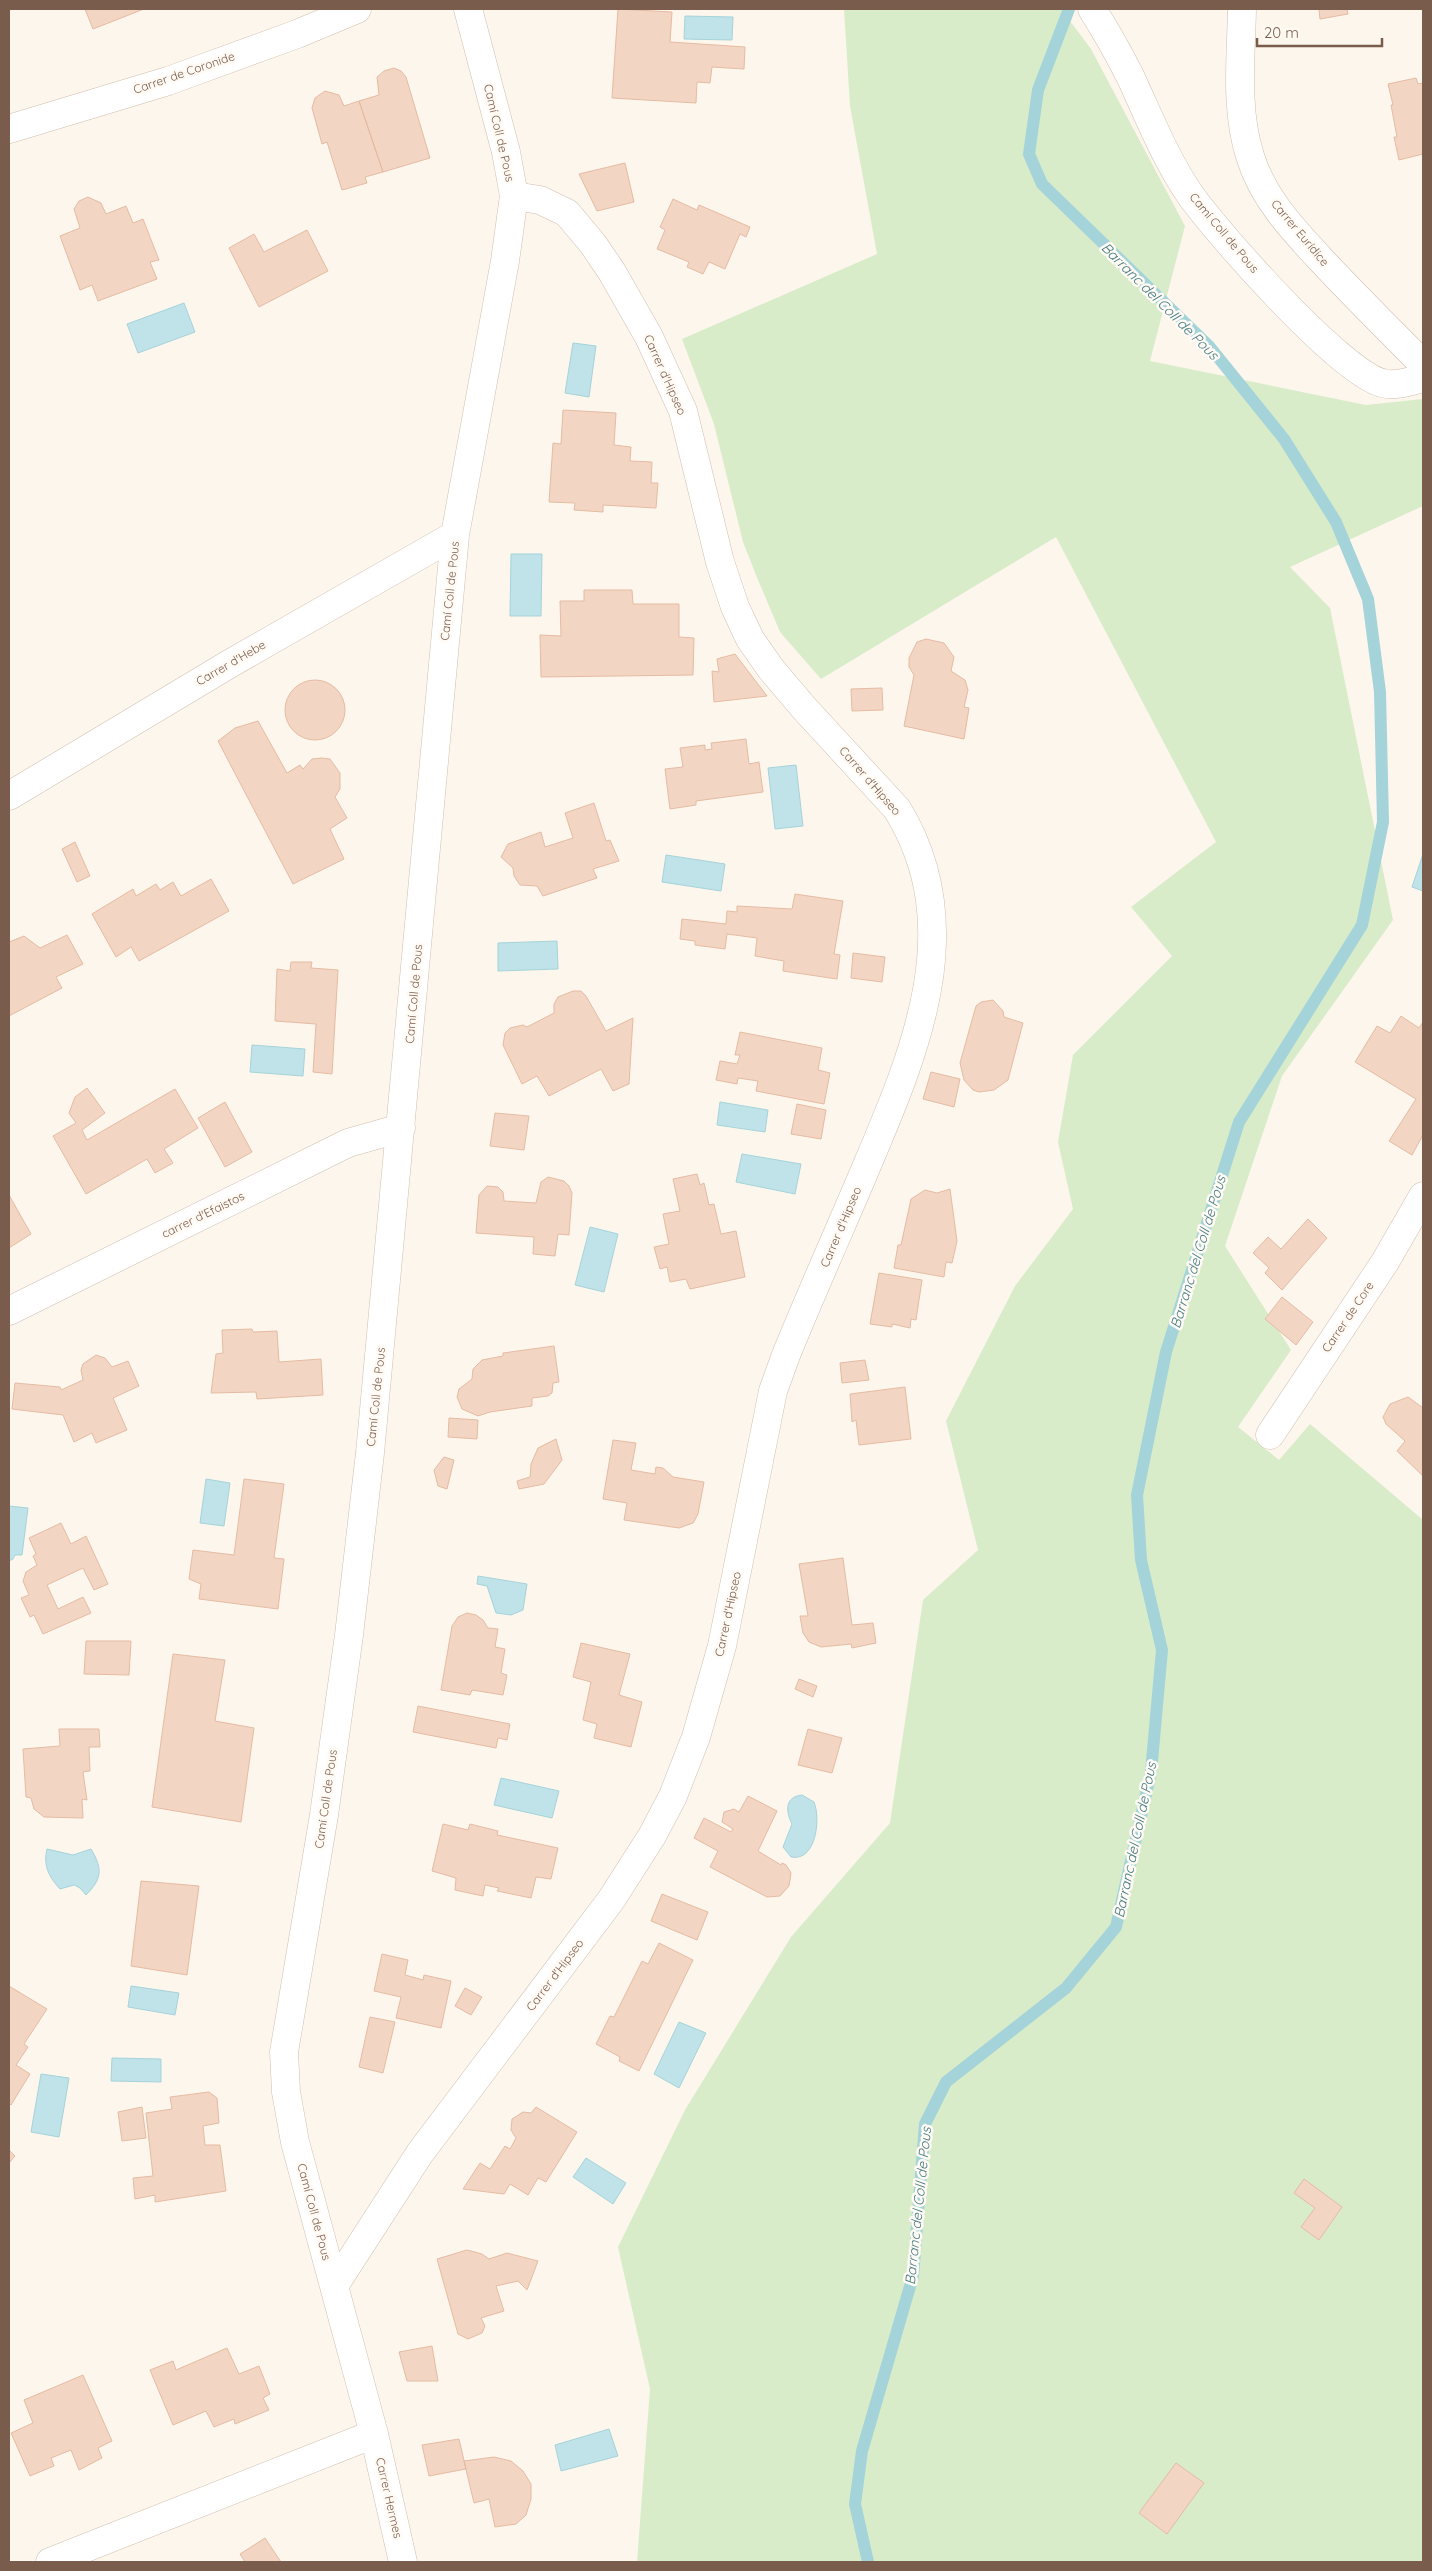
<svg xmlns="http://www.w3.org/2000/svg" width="1432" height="2571" font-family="Quicksand,sans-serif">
<rect width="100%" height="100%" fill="#fdf6ec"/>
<path fill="#d8ecc9" d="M844 9H1061L1091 49 1185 226 1150 361 1366 405 1423 399V506L1290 567 1330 608 1393 920 1282 1076 1225 1246 1291 1350 1238 1427 1279 1460 1310 1424 1423 1520V2562H637L650 2389 618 2247 685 2110 791 1937 890 1823 923 1600 978 1550 946 1421 1015 1286 1073 1209 1058 1142 1073 1055 1172 956 1131 907 1216 842 1056 537 821 679 780 632 756 575 743 542 714 424 682 339 877 254 850 106Z"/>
<path fill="#bfe3e8" stroke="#a5d3da" d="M685 16 733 17 732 40 684 39Z
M184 303 195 332 138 353 127 324Z
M573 343 596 346 589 397 565 393Z
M511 554H542L541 616H510Z
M796 765 803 826 775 829 768 768Z
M1423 854V891L1412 887Z
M666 855 725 864 721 891 662 882Z
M557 941 558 969 498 971V943Z
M252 1045 305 1049 303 1076 250 1072Z
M720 1102 768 1110 765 1132 717 1125Z
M742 1154 801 1164 795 1194 736 1182Z
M590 1227 618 1234 604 1292 575 1285Z
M206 1479 230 1483 224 1526 200 1523Z
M9 1506 28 1508 22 1555H15L13 1559 9 1561Z
M478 1576 527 1584 523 1610 511 1615 496 1613 487 1586 477 1584Z
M501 1778 559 1791 552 1818 494 1805Z
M802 1795 814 1802C821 1819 816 1862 791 1857L783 1847 792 1824C786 1812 784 1797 802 1795Z
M47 1849 73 1855 91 1849C103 1869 102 1879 86 1895L80 1888 74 1885 60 1889C49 1877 43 1866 47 1849Z
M131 1986 179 1993 175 2015 128 2007Z
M679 2022 706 2033 679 2088 654 2074Z
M112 2058 161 2059V2082L111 2081Z
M41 2074 69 2078 59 2137 31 2132Z
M586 2158 626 2183 613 2204 573 2177Z
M609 2429 618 2456 561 2471 555 2445Z"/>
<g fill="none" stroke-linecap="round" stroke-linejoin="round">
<path stroke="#a5d3da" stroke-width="12" d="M868 2562 855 2504 862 2451 913 2276 925 2124 946 2082 1066 1988 1116 1927 1151 1772 1162 1650 1141 1560 1137 1495 1166 1352 1239 1122 1362 925 1383 822 1380 692 1368 599 1336 522 1284 439 1209 346 1042 184 1029 154 1038 90 1069 9"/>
</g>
<path fill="#f3d5c3" stroke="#e6bba3" d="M85 9H144L93 29Z
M618 9 672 12 670 42 745 47 744 69 712 67 710 83 697 82 696 103 612 98Z
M1319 9H1347L1348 14 1320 19Z
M394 68 401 71 406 77 430 158 383 172 359 101 379 95 377 77 384 71Z
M1416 78 1418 84 1423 83V154L1399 160 1394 137H1397L1391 105H1393L1388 84Z
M325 91 339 95 344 106 359 101 383 172 365 177 367 183 342 190 327 142 322 144 312 108 315 98Z
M625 163 634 202 597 211 579 174Z
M88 197 101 203 106 214 126 206 133 223 143 219 159 260 150 262 157 279 98 301 92 285 80 290 60 236 80 228 74 209 79 201Z
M673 199 697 210 699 205 750 227 746 237 740 234 725 269 709 262 703 274 687 267 689 262 657 249 665 230 660 227Z
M307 230 328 271 259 307 229 248 254 234 264 252Z
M563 410 616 413 614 445 631 447 630 461 652 462 651 483H658L656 508 603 505V512L574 510 575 503 549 502 553 443 561 444Z
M584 590H632L633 604H679V637L694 638 693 675 541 677 540 635 561 636 560 601H584Z
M926 639 944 643 954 657 951 671 965 680 968 690 964 707 969 708 964 739 904 726 914 675 909 667V658L917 642Z
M735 654 767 696 714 702 712 671 719 672 717 659Z
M285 710a30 30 0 1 1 60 0a30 30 0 1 1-60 0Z
M882 688 883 710 852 711 851 689Z
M258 721 287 773 300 765 303 769 312 759 322 758 330 759 340 773V789L335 797 347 818 330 829 344 859 293 884 218 741 235 728Z
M746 739 749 764 759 762 763 792 696 801V805L670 809 665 769 683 767 680 748 705 745V750L712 749 711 743Z
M594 803 606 841 610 840 619 861 593 869 597 878 543 896 537 886 520 885 514 876 513 868 501 857 508 844 541 832 545 847 573 838 565 813Z
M75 842 90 876 77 882 62 849Z
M211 879 229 911 139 961 131 947 116 957 92 914 133 889 136 896 156 884 160 890 173 882 181 896Z
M795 894 843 901 834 954 840 955 837 979 783 971 784 961 755 956 757 938 727 934 725 949 695 945V941L680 939 682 919 726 924 727 911 737 912V906L792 909Z
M67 935 83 964 56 977 62 988 9 1016V942L24 936 40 948Z
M853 953 885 957 882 982 851 978Z
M291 962H312L311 968 338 970 332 1074 313 1072 316 1024 275 1021 277 969 290 971Z
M573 991H581L586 996 606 1031 633 1018 629 1084 613 1091 601 1069 549 1096 537 1076 522 1084 503 1045 505 1033 510 1028 523 1025 527 1027 554 1013V1004L558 997Z
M993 1000 1003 1011 1004 1017 1023 1023 1008 1080 994 1090 979 1092 973 1090 964 1080 960 1063 976 1006 981 1002Z
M1401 1016 1419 1028 1423 1022V1135L1412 1155 1389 1141 1416 1099 1355 1062 1377 1026 1390 1033Z
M740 1032 822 1048 818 1070 830 1073 824 1104 756 1091 758 1081 738 1078 737 1084 716 1080 720 1061 737 1064 740 1055H735Z
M931 1072 960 1079 954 1107 923 1099Z
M87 1088 105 1113 82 1130 87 1140 175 1089 198 1128 164 1149 173 1163 155 1173 147 1159 86 1194 53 1136 76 1123 69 1113 75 1097Z
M225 1102 252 1152 225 1167 198 1118Z
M797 1104 826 1110 821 1139 791 1134Z
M495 1113 529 1116 524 1150 490 1146Z
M697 1174 700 1185 704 1183 709 1205 714 1204 721 1234 736 1231 745 1277 690 1289 686 1279 670 1282 667 1267 660 1269 654 1247 669 1244 663 1214 680 1211 673 1179Z
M548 1177 564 1181 569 1186 572 1193 569 1235 558 1234 555 1256 533 1254 534 1237 476 1233 479 1195 487 1186 498 1187 503 1192 504 1201 536 1203 541 1182Z
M950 1189 957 1241 952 1263 946 1262 944 1277 894 1268 898 1245H901L911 1199 925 1190 937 1193Z
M9 1195 31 1234 9 1248Z
M1308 1219 1327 1238 1282 1290 1265 1273 1269 1268 1253 1253 1268 1237 1281 1249Z
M879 1273 922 1280 916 1320 911 1319 910 1328 892 1324V1327L870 1324Z
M1282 1297 1313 1322 1296 1345 1265 1319Z
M252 1329 253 1332 277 1331 279 1362 321 1359 323 1395 257 1399 256 1392 211 1393 216 1354 223 1353 222 1330Z
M554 1346 559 1382 553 1383 552 1393 548 1396 532 1398V1406L490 1412 478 1416 462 1409 457 1397 459 1389 472 1379 473 1369 482 1360 503 1356V1353Z
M96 1355 105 1358 112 1367 128 1361 139 1386 113 1398 127 1430 96 1443 92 1433 74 1442 63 1415 12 1409 15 1383 60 1387 61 1390 83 1380 81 1370 83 1364Z
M865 1360 869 1380 842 1383 840 1363Z
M905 1387 911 1439 859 1445 856 1420 852 1422 850 1394Z
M1408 1397 1423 1408V1476L1397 1451 1405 1441 1386 1424 1383 1417 1390 1404Z
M449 1418 478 1420 477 1439 448 1437Z
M556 1439 562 1460 544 1484 519 1489 517 1481 530 1477 531 1464 538 1448Z
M613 1440 636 1443 631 1470 655 1474 656 1467 663 1468 673 1477 704 1482 698 1514 693 1523 679 1528 624 1520 627 1503 603 1499Z
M444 1457 454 1460 447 1489 438 1486 434 1470Z
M244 1479 284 1484 274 1558 284 1559 278 1609 199 1599 201 1584 189 1579 193 1550 234 1555Z
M61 1523 71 1544 86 1536 108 1584 94 1590 83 1568 47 1585 58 1609 83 1597 91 1613 43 1634 34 1615 30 1617 21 1598 29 1595 23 1581 26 1572 37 1565 33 1556 36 1554 29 1538Z
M843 1558 852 1625 873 1623 876 1643 852 1648 851 1644 821 1647 809 1642 803 1633 800 1616H808L799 1564Z
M467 1613 476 1615 483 1620 488 1628 498 1629 495 1647 505 1649 501 1673 507 1675 503 1695 472 1690 470 1695 441 1690 452 1626 458 1617Z
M86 1641H131L129 1675 84 1674Z
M581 1643 630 1654 619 1695 642 1702 631 1747 594 1738 597 1724 583 1720 591 1682 573 1677Z
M173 1654 225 1660 215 1721 254 1728 241 1822 152 1807Z
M799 1679 817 1686 813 1697 795 1689Z
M418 1706 510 1724 507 1740 498 1738 496 1748 413 1732Z
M59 1729H99L100 1747H89L90 1771 83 1772 87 1800 82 1799 83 1818 44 1817 34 1809 31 1798 26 1797 23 1749 60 1746Z
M808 1729 842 1738 832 1773 798 1765Z
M748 1796 777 1811 758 1851 781 1865 782 1863 786 1865 791 1873 789 1886 780 1896 767 1897 710 1867 718 1851 694 1838 704 1818 731 1832 733 1829 722 1822 724 1812 734 1809 739 1812Z
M443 1824 468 1830 470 1824 498 1831 497 1835 558 1848 551 1879 536 1877 531 1898 497 1891 499 1888 485 1885 483 1896 455 1890 456 1878 432 1871Z
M141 1881 199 1886 187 1975 131 1966Z
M662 1894 708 1912 697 1940 651 1921Z
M659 1943 693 1960 639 2071 619 2061 620 2057 596 2044 610 2016 614 2017 642 1961 648 1964Z
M382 1954 408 1960 405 1975 423 1980 424 1975 451 1981 441 2028 396 2018 401 1997 374 1991Z
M9 1986 47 2009 24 2044 28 2047 16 2065 30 2074 11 2105 9 2103Z
M465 1988 482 1997 471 2015 455 2006Z
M370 2017 395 2022 383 2073 359 2067Z
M209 2092 217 2098 219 2123 203 2126 205 2145H220L226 2191 155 2202V2195L135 2199 133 2178 153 2176 146 2113 172 2109 170 2097Z
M142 2107 146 2138 122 2141 118 2112Z
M536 2107 577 2132 546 2182 538 2178 528 2195 510 2184 504 2194 463 2189 480 2163 490 2169 505 2146 510 2149 516 2138 511 2130 512 2119 523 2112 531 2113Z
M9 2150 15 2156 9 2163Z
M1304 2179 1342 2207 1319 2240 1301 2227 1315 2208 1294 2193Z
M467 2250 482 2254 489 2259 507 2253 538 2261 527 2290 518 2281 496 2286 504 2311 481 2318 485 2326 482 2333 468 2339 458 2334 437 2259Z
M432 2346 438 2381H407L399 2352Z
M227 2348 239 2374 259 2366 270 2394 263 2398 269 2410 235 2424 234 2419 214 2427 206 2411 173 2425 150 2370 173 2361 176 2370Z
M83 2375 112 2441 98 2448 102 2458 79 2470 71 2450 51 2458 54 2466 30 2476 11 2433 33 2423 24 2400Z
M459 2439 466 2469 429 2476 422 2445Z
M494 2457 511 2461 523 2471 531 2484V2499L526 2515 516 2524 495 2527 489 2499 474 2503 464 2461Z
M1176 2463 1204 2483 1167 2534 1139 2513Z
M265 2538 281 2562H245L240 2554Z"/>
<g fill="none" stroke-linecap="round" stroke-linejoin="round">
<defs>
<path id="minor" d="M1092 9C1106 31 1119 54 1131 78 1149 117 1166 160 1191 196 1220 236 1339 371 1382 383 1395 387 1411 381 1423 378
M1242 9C1241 57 1235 109 1250 156 1263 199 1295 232 1325 264 1357 298 1390 331 1423 364
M9 129 168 81 297 34 357 9
M9 796 231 663 455 535
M9 1311 348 1143 401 1128
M1270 1435 1385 1262 1423 1196
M334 2286 420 2153 611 1900 652 1836 673 1796 696 1737 722 1646 773 1391 786 1355C812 1291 841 1227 868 1163 916 1050 969 925 897 809L804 708 771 669 750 639 735 607 720 562 683 411 649 337 612 272 593 244 567 213 540 200 514 196
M50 2562 374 2434
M403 2562 374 2434 295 2142 286 2092 284 2052 324 1815 349 1635 370 1453 455 535 505 261 514 196 506 152 468 9"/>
</defs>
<use href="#minor" stroke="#d1beb0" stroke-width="29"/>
<use href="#minor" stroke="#fff" stroke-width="28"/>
</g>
<g text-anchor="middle" stroke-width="5" stroke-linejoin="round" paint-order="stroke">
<g font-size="12" fill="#7a5c4d" stroke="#fffaf3">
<text transform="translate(184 73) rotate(-19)" y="4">Carrer de Coronide</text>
<text transform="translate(499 133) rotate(77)" y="4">Camí Coll de Pous</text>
<text transform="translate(1224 233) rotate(50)" y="4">Camí Coll de Pous</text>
<text transform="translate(1300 233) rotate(50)" y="4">Carrer Eurídice</text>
<text transform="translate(665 375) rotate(66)" y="4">Carrer d'Hipseo</text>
<text transform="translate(450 591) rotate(-84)" y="4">Camí Coll de Pous</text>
<text transform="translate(231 663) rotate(-30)" y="4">Carrer d'Hebe</text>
<text transform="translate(870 781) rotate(49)" y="4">Carrer d'Hipseo</text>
<text transform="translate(414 994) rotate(-85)" y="4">Camí Coll de Pous</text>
<text transform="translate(203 1215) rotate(-26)" y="4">carrer d'Efaistos</text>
<text transform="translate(841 1227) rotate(-67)" y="4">Carrer d'Hipseo</text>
<text transform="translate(1348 1317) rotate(-56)" y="4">Carrer de Core</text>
<text transform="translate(376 1397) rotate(-84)" y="4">Camí Coll de Pous</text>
<text transform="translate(728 1614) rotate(-78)" y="4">Carrer d'Hipseo</text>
<text transform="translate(326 1799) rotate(-82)" y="4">Camí Coll de Pous</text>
<text transform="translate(555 1975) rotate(-53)" y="4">Carrer d'Hipseo</text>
<text transform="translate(314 2212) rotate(75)" y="4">Camí Coll de Pous</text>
<text transform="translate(389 2498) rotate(77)" y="4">Carrer Hermes</text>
</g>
<g font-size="14" font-style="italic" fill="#437c86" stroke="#fffaf3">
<text transform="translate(1160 301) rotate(45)" y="5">Barranc del Coll de Pous</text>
<text transform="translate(1198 1252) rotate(-73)" y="5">Barranc del Coll de Pous</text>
<text transform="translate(1135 1840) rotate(-78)" y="5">Barranc del Coll de Pous</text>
<text transform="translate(918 2206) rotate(-84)" y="5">Barranc del Coll de Pous</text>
</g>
</g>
<rect width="1432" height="2571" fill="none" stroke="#7a5c4d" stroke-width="20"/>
<path d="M1257 38v8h125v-8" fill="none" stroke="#7a5c4d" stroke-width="2.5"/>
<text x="1264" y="38" font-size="15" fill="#7a5c4d" stroke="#fffaf3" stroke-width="4" paint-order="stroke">20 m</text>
</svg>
